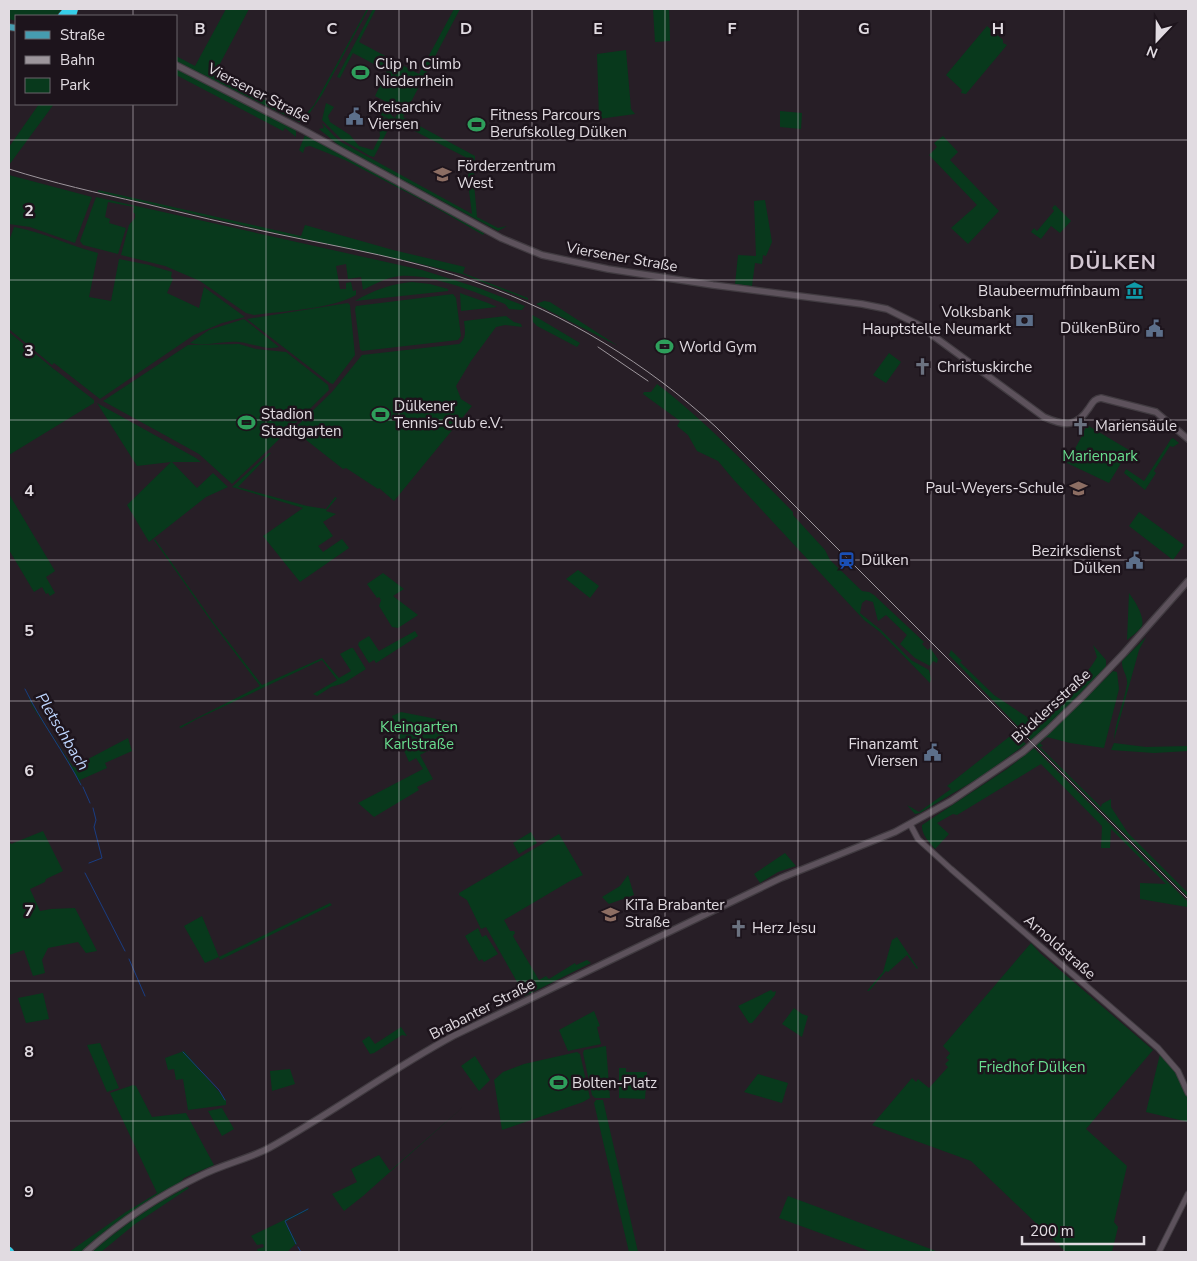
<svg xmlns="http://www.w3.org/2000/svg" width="1197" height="1261" font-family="'Nunito Sans',sans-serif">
<rect width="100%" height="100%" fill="#271e26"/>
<path fill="#08391c" d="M9 9H65L60 16H16V21L9 19Z
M226 9H249L214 75 300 117 306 114 314 105 367 9 368 10 322 95 305 120 299 122 176 62V56L195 66Z
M373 9H376L359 42 419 74 454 9H460L403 117 475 156 474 183 477 217 498 228 507 226 498 231 341 147 319 129 324 128 322 123 334 136 341 142 472 214 468 183 469 159 393 120 374 157 370 156 341 139 322 120 326 103 334 107 328 116 330 122 350 135 359 146 373 150 380 136 379 125 381 117 389 119 381 115 380 113 383 107 387 108 392 116 395 118 400 109 375 96 387 71 353 53 340 78 337 77Z
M653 9H669L670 41 655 42Z
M987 26 1003 40V43L1007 45 966 94 961 93 962 90 946 75Z
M626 50 631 109 635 114 599 119 597 54Z
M176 67 296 130V137L285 128 283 131 176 75Z
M39 104H54L9 165V147Z
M780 111 802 113 801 129 780 127Z
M305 135 485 232 483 235 431 205 345 160 310 146 305 147 303 153 299 150Z
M943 136 958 152 950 160 999 211 968 244 951 228 977 205 929 155 937 147 934 143Z
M9 175 92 197 75 243 30 227 9 224Z
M98 190 301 236 305 225 393 250 465 267 463 273 528 298V300L462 274 417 263 280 234 98 192Z
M96 197 422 270 476 287 525 306 522 310 509 309 505 304C475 292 432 274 400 276 388 277 374 284 363 290L361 277 348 279 346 264 336 266 340 289H346V283L351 282 353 291 356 290V295C332 309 283 311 254 315L246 313 200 281 165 266 121 255 129 225 135 218V214L133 212 134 207 108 202 105 217 110 219 109 223 126 228 118 254 83 245 80 241Z
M765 200 772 242 766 256 763 255 762 264 755 263 752 286 735 284 738 255 756 256 754 201Z
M1055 205 1071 221 1060 233 1051 226 1041 239 1031 232 1034 228 1037 231 1054 211 1052 208Z
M14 227C43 232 70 246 98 253L89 297 111 301 119 259 149 265 172 272 171 277 173 279 167 293 199 308 204 287 245 317 222 323 194 335 100 399 54 363 52 365 9 329V241Z
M412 282 430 284 448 289V291L355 301C374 290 390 284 412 282Z
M460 293 488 303 497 307 461 311Z
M453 294 456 298 461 336 458 340 362 351 360 349 355 309 356 306Z
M544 301 550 302 618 346 536 304Z
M348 303 350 305 355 355 333 384 330 383 247 319Z
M532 315 538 318 580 343 577 347 537 326 533 322Z
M506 316 514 322 521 324 522 327 505 325 496 327 471 361 456 386 461 399 472 406 394 501 379 488 378 489 346 468 343 469 296 432 297 426 332 392 362 355 459 344C467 338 465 330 464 321Z
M244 319 279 347C266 351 252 343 239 342 223 340 206 347 190 343L209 330Z
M9 332 50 366 94 400V403L9 455Z
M239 344 256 349 286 352 328 385 329 390 268 450 232 484 199 454 103 401 188 345Z
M889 353 901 362 886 383 873 375Z
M657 384C706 421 749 468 793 512V515L825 550 830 560 862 591 869 592 874 595 924 642 922 644 928 650 930 648 938 659 937 663 933 661 930 666 915 658 900 644 907 635 886 615 878 621 873 602 866 600 862 603 860 613 881 630 911 660 929 670 931 679 930 683 880 632 864 620 733 479 718 461 697 451 688 435 677 426 680 421 643 394 644 392H651Z
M97 403 196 458 201 462H172L197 488 213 473 228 487 206 497 149 542 127 505 171 462 137 466Z
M1087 425 1129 450 1109 483 1067 463 1082 436 1079 435V431L1082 432V435Z
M1173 438 1179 443 1173 447 1170 446 1154 471 1156 473 1145 490 1124 473 1126 469 1144 481 1171 439Z
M269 453H271L238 487 307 506 326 509 335 497 337 498 326 511 336 514 323 522 333 536 318 546 323 552 342 539 349 548 300 582 263 536 303 508 232 487Z
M9 494 55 571 46 577 55 593 50 596 48 593 46 594 42 587 34 592 9 550Z
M1139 512 1184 545 1173 560 1129 526Z
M155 539 214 623 262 685 322 658 339 678 351 671 340 654 351 648H353L366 669 344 683 331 687 317 696 313 694 337 680 322 660 197 719 181 728 179 727 260 686 213 624 154 540Z
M578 570 599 586 590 598 566 579Z
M383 573 404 589 393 596 418 615 398 628 392 627 379 606 381 600 379 597 377 598 367 584Z
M1129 593C1134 600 1145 616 1142 626 1139 631 1132 636 1127 640Z
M415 631 418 636 376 663 374 660 369 663 358 645 359 642 369 636 379 651Z
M1146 637 1139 650 1114 740C1115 721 1124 703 1127 684 1128 676 1121 669 1122 661Z
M1093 645 1106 660V669L1048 727 1032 741 949 655 951 650 962 661 960 662 994 695 1030 719C1054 701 1083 683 1097 657Z
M1113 671 1117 672 1119 689 1104 748 1070 743 1047 737 1040 743 1043 746 1040 747 1101 807 1102 804 1111 799V807L1128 833 1188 893V897L1035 744 1080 704Z
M25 688 33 706 73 767 128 738 132 751 105 763 107 768 80 780 81 785 64 754 32 706Z
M401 712 452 722 441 731 446 741 420 755 433 779 417 787 419 790 374 817 358 803 423 769 416 758 409 762 398 737 400 735 392 716Z
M1014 733 1026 744 982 776 920 813 915 814 907 805 919 812 951 789 947 786Z
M1114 743 1146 747 1188 746V751L1154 753 1111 750Z
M1034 748 1188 902V908L1187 907 1140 899V883L1166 884 1111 829 1110 848H1101L1102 826 1041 764 957 815 953 814 937 823 949 834 935 849C929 842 921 834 922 825L1007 769Z
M43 831 63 871 46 879 45 882 30 889 40 911 51 909 75 908 97 951 86 953 78 942 48 948 42 960 45 973 33 976 24 950 9 955V841L11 844Z
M531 832 537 843 519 854 513 843Z
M559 834 583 875 570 881 504 920 510 931H514L515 933 513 936 539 980 546 976 549 979 575 963 576 965 587 960 591 963 525 996 486 927 481 929 467 900 459 895V893Z
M785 853 796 866 778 872 760 883 754 874Z
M628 875 634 895 609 904 602 897 620 886Z
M330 903 332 905 220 960 219 957 205 963 184 926 202 916 219 957Z
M478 928 482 937 486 935 498 954 484 962 482 959 479 961 465 936Z
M897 937 918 968 917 969 907 955 888 972 886 971 869 991H867L883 972 892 940Z
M1031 943 1040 953 1153 1050 1086 1129 1127 1166 1114 1222 1118 1227 1112 1252H1066L971 1161 872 1125 912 1078 916 1082 918 1079 929 1088 948 1067 945 1064 949 1060 946 1058 950 1053 943 1046Z
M771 990 773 992 776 991 775 995 752 1023H749L738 1006Z
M43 993 49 1019 26 1023 18 998Z
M794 1008 802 1014 808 1016 802 1037 782 1024Z
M594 1011 600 1026 597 1027 601 1044 568 1051 559 1030Z
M401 1027 407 1036 402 1035 374 1053 370 1054 362 1041 369 1036 375 1044Z
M100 1043 119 1088 107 1092 87 1045Z
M606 1046 610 1098H595L592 1095 583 1053 584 1050Z
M184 1051 226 1100V1105L188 1110 183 1079 176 1080 174 1069 168 1070 165 1058Z
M577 1052 580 1054 590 1098 583 1102 502 1130 494 1080 503 1072 524 1064Z
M1160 1054C1170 1059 1185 1086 1188 1097 1190 1105 1188 1114 1188 1122L1146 1112Z
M475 1056 490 1080 479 1091 461 1066Z
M619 1068H626V1072H647L645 1099 619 1098Z
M290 1069 295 1084 272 1091 270 1071Z
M758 1074 788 1083 782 1103 744 1092Z
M133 1085 136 1086 152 1117 186 1113 214 1165 193 1174 184 1178 180 1183 107 1231 81 1252H69L126 1212 157 1193 110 1093Z
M596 1100H603L638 1252H629L594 1103Z
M463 1107 363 1196 344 1211 332 1194 357 1182 351 1169 379 1155 390 1171Z
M222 1108 234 1129 222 1136 208 1111Z
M187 1187 189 1188 135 1224 101 1252H92C122 1226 153 1205 187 1187Z
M788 1196 936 1251V1252H872L779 1218Z
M307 1209 308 1210 287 1221 286 1223 297 1243 287 1252H258L257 1249 264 1247 263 1244 257 1245 251 1236Z"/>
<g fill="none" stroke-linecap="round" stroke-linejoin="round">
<path stroke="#193d83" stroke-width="1" d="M25 689C41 722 64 752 81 785
M83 787 90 803
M89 863 102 858 94 827 96 820 93 808
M85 873 125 951
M129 959 145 996
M183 1052 219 1090 225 1100
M296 1244 285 1221 308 1209
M298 1247 301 1252"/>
<defs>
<path id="tertiary" d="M910 824 918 839 951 869 1158 1048 1178 1071 1188 1093
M1159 1252 1188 1194"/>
<path id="secondary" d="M176 65 305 131 501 238 542 255 608 269 713 285 862 304 887 309 917 324 1044 417C1064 426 1076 428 1089 408 1093 402 1094 399 1101 398L1156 412 1188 439
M86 1252C121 1221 160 1195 202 1175 224 1164 248 1159 269 1148 332 1113 390 1070 453 1036L781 878 895 832 951 801 1023 752 1048 730 1083 696 1124 653 1188 581"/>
<path id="primary" d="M9 27 16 28"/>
<path id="motorway" d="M62 16 68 9
M72 16 74 9
M9 1251 10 1252"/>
</defs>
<use href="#tertiary" stroke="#413b41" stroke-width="7"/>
<use href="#secondary" stroke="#413b41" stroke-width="8"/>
<use href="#primary" stroke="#413b41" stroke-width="8"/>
<use href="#motorway" stroke="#413b41" stroke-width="9"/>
<use href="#tertiary" stroke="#5d525c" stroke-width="5"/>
<use href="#secondary" stroke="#5d525c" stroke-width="5.5"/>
<use href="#primary" stroke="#469cb0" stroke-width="6"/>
<use href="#motorway" stroke="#36cee8" stroke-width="8"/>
<path stroke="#9d969c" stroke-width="1" d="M9 169C53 183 98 193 142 203 187 214 232 225 277 234 344 248 413 259 478 283 566 314 647 364 716 427L1188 899
M598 347 648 381"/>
</g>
<path fill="none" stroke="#e1dbe1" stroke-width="1" stroke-opacity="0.55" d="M133 9V16M266 9V1252M399 9V1252M532 9V1252M665 9V1252M798 9V1252M931 9V1252M1064 9V1252M133 104V1252M9 140H1188M9 280H1188M9 420H1188M9 560H1188M9 701H1188M9 841H1188M9 981H1188M9 1121H1188"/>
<defs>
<symbol id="stadium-bare" viewBox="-9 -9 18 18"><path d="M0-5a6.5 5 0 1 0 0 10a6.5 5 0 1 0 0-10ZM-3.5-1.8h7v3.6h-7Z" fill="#2e9e5b" stroke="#1d141c" stroke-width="2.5" paint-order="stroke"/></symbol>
<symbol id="civic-bare" viewBox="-9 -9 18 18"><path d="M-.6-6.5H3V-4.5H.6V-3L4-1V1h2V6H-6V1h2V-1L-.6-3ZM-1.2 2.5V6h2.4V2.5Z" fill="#5c6f8a" stroke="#1d141c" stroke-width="2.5" paint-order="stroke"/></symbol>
<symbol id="school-bare" viewBox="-9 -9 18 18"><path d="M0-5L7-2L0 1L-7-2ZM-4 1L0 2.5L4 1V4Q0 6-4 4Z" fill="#8d6e63" stroke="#1d141c" stroke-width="2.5" paint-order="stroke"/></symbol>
<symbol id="museum-bare" viewBox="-9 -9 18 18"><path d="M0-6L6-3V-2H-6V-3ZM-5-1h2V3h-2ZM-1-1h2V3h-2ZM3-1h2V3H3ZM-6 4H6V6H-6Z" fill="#0f9aa8" stroke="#1d141c" stroke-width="2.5" paint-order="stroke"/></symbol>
<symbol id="bank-bare" viewBox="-9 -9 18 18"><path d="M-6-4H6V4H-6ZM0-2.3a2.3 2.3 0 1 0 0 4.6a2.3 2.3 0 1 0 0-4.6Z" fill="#5c6f8a" stroke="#1d141c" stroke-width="2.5" paint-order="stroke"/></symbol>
<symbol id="church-bare" viewBox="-9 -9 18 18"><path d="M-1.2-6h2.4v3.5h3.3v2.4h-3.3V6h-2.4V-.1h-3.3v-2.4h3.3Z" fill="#6b7280" stroke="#1d141c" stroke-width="2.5" paint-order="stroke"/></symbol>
<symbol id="station-bare" viewBox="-9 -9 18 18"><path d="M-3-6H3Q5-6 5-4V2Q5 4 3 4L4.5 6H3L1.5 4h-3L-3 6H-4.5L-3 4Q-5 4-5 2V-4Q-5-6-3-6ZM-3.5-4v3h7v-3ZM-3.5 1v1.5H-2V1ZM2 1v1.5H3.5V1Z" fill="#1a4fb4" stroke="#1d141c" stroke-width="2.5" paint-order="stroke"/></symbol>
</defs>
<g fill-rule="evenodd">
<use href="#stadium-bare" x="348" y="60" width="25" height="25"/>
<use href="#civic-bare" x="342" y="104" width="25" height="25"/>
<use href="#stadium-bare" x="464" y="112" width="25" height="25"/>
<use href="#school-bare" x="430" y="162" width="25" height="25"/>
<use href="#museum-bare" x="1122" y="278" width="25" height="25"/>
<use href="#bank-bare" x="1012" y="308" width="25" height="25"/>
<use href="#civic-bare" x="1142" y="316" width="25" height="25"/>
<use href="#stadium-bare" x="652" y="334" width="25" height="25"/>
<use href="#church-bare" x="910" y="354" width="25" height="25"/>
<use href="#stadium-bare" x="368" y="402" width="25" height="25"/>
<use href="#stadium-bare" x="234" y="410" width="25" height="25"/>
<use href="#church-bare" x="1068" y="414" width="25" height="25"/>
<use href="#school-bare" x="1066" y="476" width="25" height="25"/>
<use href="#station-bare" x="834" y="548" width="25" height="25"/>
<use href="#civic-bare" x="1122" y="548" width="25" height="25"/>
<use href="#civic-bare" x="920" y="740" width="25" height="25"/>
<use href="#school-bare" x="598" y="902" width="25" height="25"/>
<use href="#church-bare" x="726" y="916" width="25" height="25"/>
<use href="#stadium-bare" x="546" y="1070" width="25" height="25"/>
</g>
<g text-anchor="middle" stroke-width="5" stroke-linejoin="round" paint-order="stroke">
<g font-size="15" fill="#e1dbe1" stroke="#1d141c" text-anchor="start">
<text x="375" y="69">Clip 'n Climb<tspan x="375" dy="17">Niederrhein</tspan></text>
<text x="368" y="112">Kreisarchiv<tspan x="368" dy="17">Viersen</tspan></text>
<text x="490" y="120">Fitness Parcours<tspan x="490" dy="17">Berufskolleg Dülken</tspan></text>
<text x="457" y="171">Förderzentrum<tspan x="457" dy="17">West</tspan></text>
<text x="1120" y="296" text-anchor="end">Blaubeermuffinbaum</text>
<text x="1011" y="317" text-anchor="end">Volksbank<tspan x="1011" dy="17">Hauptstelle Neumarkt</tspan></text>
<text x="1140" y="333" text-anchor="end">DülkenBüro</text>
<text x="679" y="352">World Gym</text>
<text x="937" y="372">Christuskirche</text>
<text x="394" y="411">Dülkener<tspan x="394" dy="17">Tennis-Club e.V.</tspan></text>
<text x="261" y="419">Stadion<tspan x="261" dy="17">Stadtgarten</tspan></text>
<text x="1095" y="431">Mariensäule</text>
<text x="1064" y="493" text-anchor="end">Paul-Weyers-Schule</text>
<text x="1121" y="556" text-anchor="end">Bezirksdienst<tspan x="1121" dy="17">Dülken</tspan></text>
<text x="861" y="565">Dülken</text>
<text x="918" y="749" text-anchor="end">Finanzamt<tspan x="918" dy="17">Viersen</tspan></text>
<text x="625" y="910">KiTa Brabanter<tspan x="625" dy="17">Straße</tspan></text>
<text x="752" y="933">Herz Jesu</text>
<text x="572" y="1088">Bolten-Platz</text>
</g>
<g font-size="15" fill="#e1dbe1" stroke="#1d141c">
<text transform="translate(259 93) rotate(27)" y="5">Viersener Straße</text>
<text transform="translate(622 257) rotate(10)" y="5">Viersener Straße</text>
<text transform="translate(1051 706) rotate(-43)" y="5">Bücklersstraße</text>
<text transform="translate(1060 947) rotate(41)" y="5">Arnoldstraße</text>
<text transform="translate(482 1009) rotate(-27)" y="5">Brabanter Straße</text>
</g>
<g font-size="15" fill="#69de8f" stroke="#1d141c">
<text x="1100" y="461">Marienpark</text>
<text x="419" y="732">Kleingarten<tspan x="419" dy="17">Karlstraße</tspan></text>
<text x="1032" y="1072">Friedhof Dülken</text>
</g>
<g font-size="16" font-style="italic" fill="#bdd4fd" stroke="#1d141c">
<text transform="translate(63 731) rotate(59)" y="6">Pletschbach</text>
</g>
<g font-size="20" font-weight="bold" letter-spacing="1" fill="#d4c8d3" stroke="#1d141c">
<text x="1113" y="269">DÜLKEN</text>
</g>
</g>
<g font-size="16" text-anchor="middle" font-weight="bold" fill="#e1dbe1" stroke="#1d141c" stroke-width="5" stroke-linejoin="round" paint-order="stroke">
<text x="200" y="34">B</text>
<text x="332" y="34">C</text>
<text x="466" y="34">D</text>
<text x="598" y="34">E</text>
<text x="732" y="34">F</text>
<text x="864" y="34">G</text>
<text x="998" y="34">H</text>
<text x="29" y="216">2</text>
<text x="29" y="356">3</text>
<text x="29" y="496">4</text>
<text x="29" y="636">5</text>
<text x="29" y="776">6</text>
<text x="29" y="916">7</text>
<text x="29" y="1057">8</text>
<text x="29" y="1197">9</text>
</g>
<rect width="1197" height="1261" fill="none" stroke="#e1dbe1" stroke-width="20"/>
<rect x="15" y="15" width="162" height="90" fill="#1d141c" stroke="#6b646b"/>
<rect x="25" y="31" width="25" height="8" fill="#469cb0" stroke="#6b646b"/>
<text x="60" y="40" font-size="15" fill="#e1dbe1">Straße</text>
<rect x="25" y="56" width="25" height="8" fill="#9d969c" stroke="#6b646b"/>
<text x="60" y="65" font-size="15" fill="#e1dbe1">Bahn</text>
<rect x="25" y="78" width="25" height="15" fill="#08391c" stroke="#6b646b"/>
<text x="60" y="90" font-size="15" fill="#e1dbe1">Park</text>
<g transform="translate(1157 40) rotate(202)" stroke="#1d141c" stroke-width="4" paint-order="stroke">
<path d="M0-4L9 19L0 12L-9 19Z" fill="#e1dbe1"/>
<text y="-8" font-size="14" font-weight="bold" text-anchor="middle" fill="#e1dbe1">N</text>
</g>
<path d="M1022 1236v8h122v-8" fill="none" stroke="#e1dbe1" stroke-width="2.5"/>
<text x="1030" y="1236" font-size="15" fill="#e1dbe1" stroke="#1d141c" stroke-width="4" paint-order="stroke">200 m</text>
</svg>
